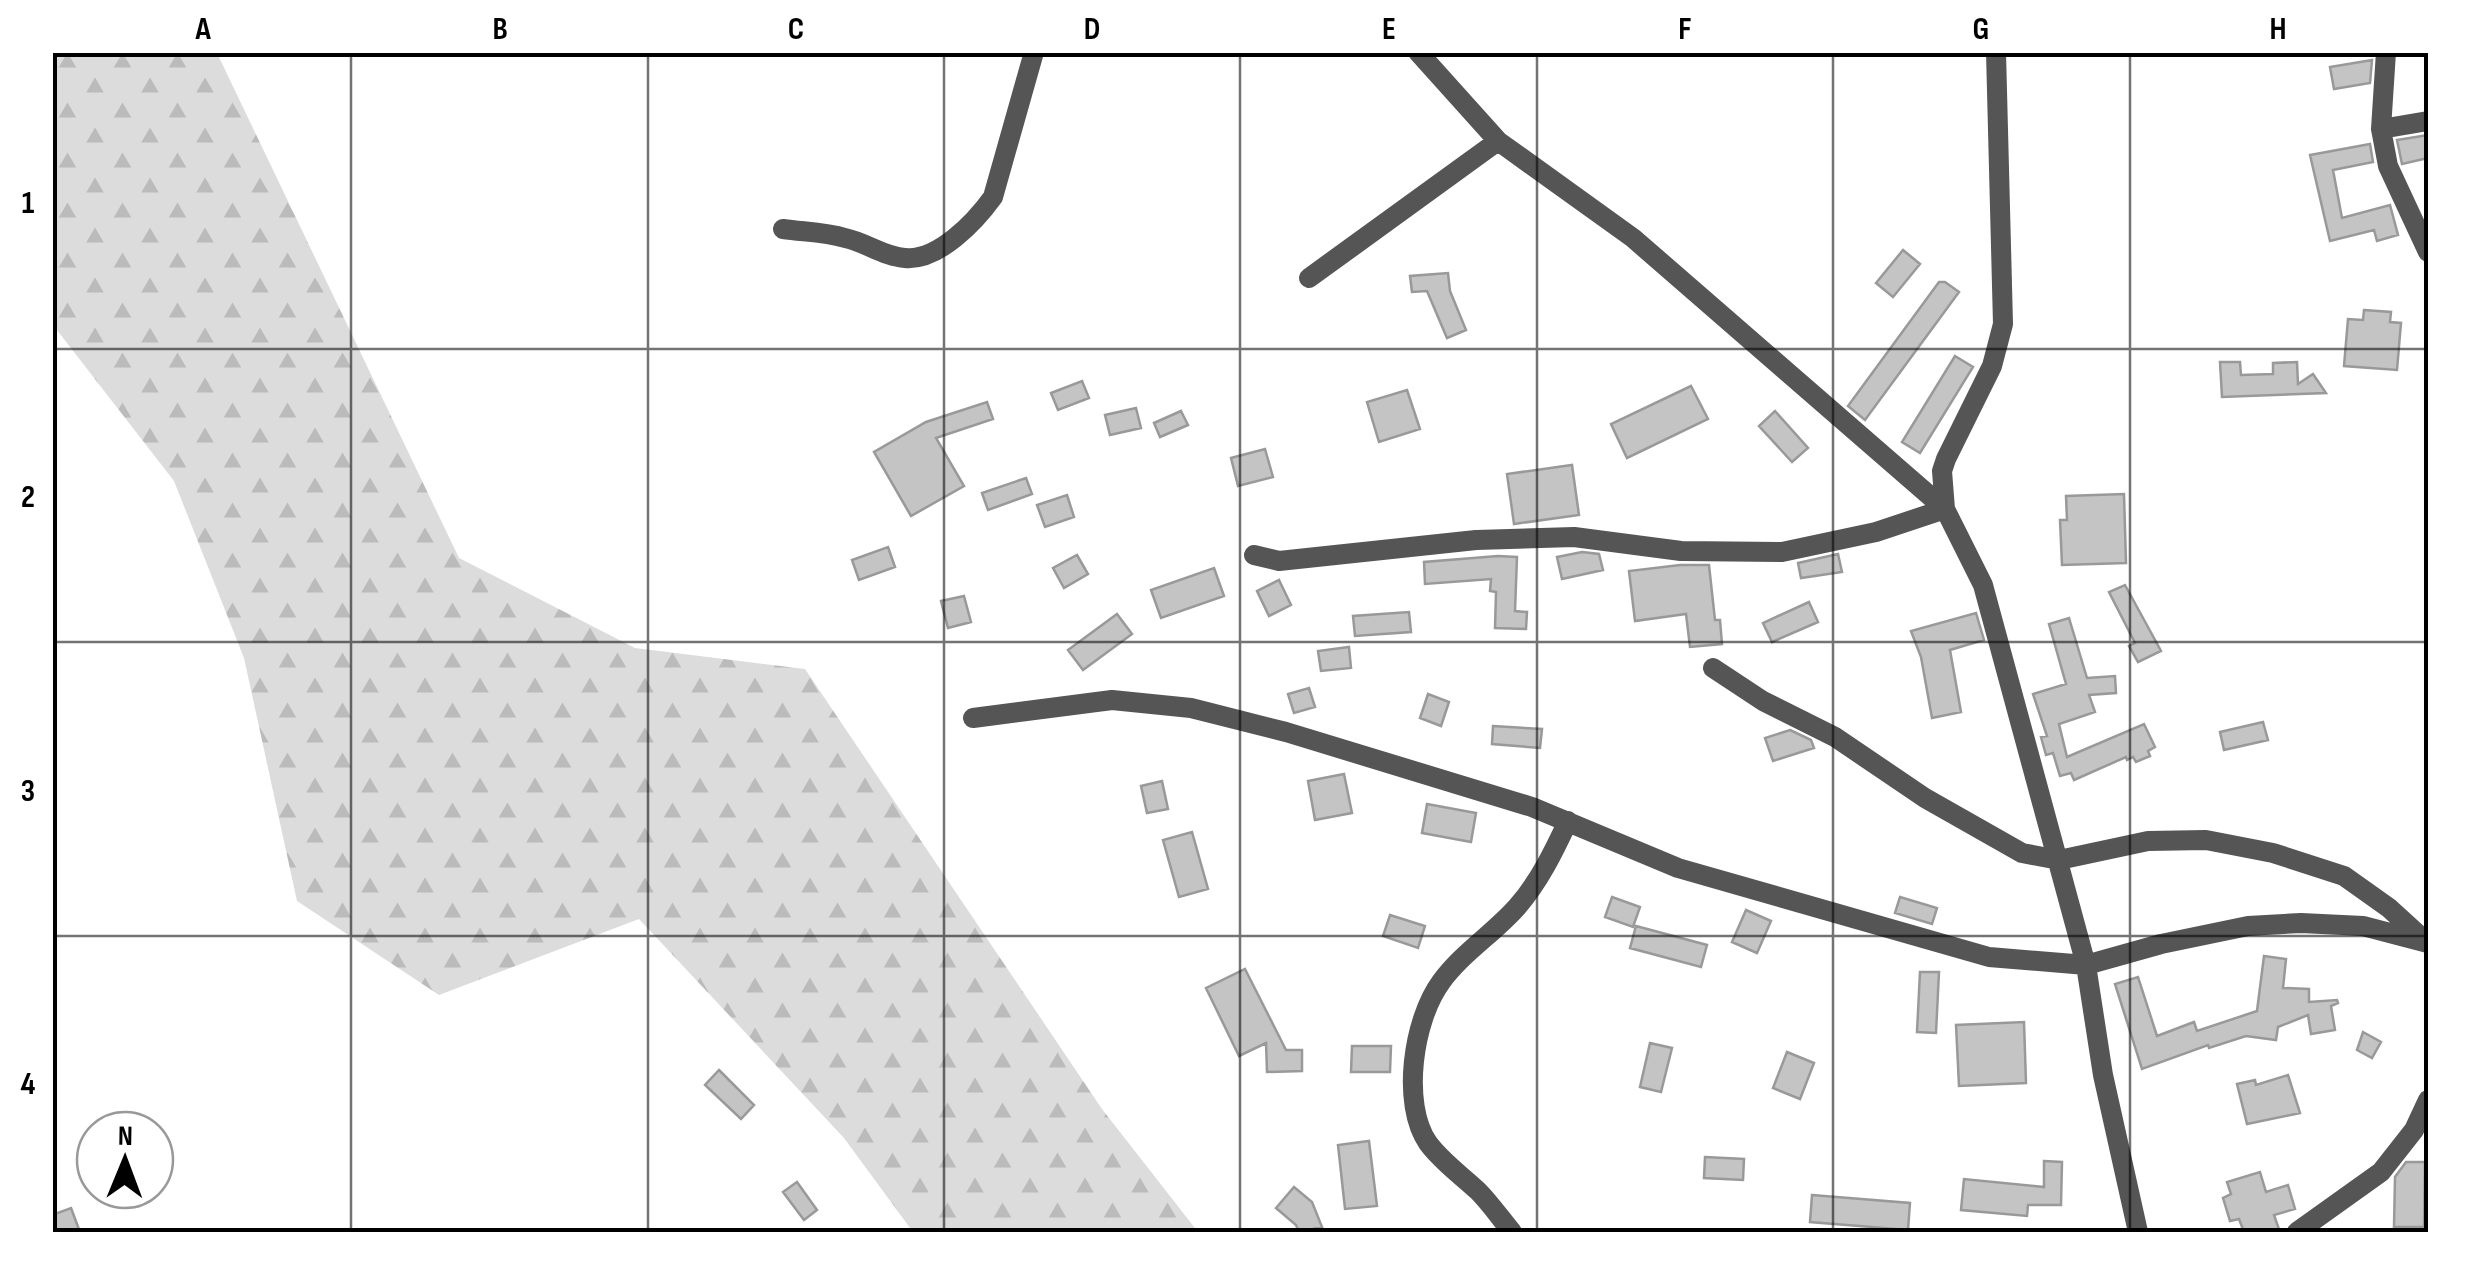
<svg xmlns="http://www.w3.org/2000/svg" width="2481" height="1285" font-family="'Sofia Sans Condensed',sans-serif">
<defs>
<pattern id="forest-firs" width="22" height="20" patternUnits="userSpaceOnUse" patternTransform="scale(2.5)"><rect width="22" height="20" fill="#dcdcdc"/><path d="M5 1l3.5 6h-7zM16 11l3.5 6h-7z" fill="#bbb"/></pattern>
</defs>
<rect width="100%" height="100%" fill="#fff"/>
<path fill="url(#forest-firs)" d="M53 52 217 53 459 558 635 648 805 669 1102 1109 1198 1232H913L844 1138 639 919 439 995 297 901 244 658 174 481 53 325Z"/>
<path fill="#c4c4c4" stroke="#999" stroke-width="2.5" d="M2372 60 2370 83 2334 89 2330 67Z
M2428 135V158L2402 164 2397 140Z
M2370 144 2373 162 2333 170 2342 218 2390 205 2398 235 2377 241 2374 230 2330 241 2310 155Z
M1903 250 1920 264 1893 297 1876 283Z
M1448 273 1450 291 1466 330 1447 338 1427 291 1412 292 1410 276Z
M1939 282H1945L1959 292 1865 420 1848 406Z
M2364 310 2391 312 2390 322 2401 323 2397 370 2344 366 2348 319 2363 320Z
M1955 356 1973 367 1920 453 1902 442Z
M2220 362H2240L2241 375 2273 374V363L2297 362 2298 384 2313 374 2326 393 2222 397Z
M1082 381 1089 398 1058 410 1051 393Z
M1691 386 1708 419 1627 458 1611 424Z
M1407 390 1420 429 1379 442 1367 402Z
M987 402 993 419 936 438 964 486 911 516 874 452 926 422Z
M1136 408 1141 428 1110 435 1105 415Z
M1181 411 1188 425 1160 437 1154 423Z
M1775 411 1808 448 1792 462 1759 426Z
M1265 449 1273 477 1238 486 1231 458Z
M1572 465 1579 515 1514 524 1507 474Z
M1026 478 1032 494 988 510 982 493Z
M2124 494 2126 563 2062 565 2060 520H2067L2066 496Z
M1067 495 1074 517 1045 527 1037 505Z
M888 547 895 567 859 580 852 560Z
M1582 552 1599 554 1603 570 1562 579 1557 557Z
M1838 554 1842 572 1801 578 1798 563Z
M1077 555 1088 574 1064 588 1053 568Z
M1498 556 1517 557 1515 611 1527 612 1526 629 1495 628 1496 592 1490 591 1491 579 1425 584 1424 562Z
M1680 565H1709L1715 620H1720L1722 644 1690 647 1686 614 1635 621 1629 571Z
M1214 568 1224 596 1161 618 1151 590Z
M1279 580 1291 605 1269 616 1257 591Z
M2125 585 2161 651 2138 662 2129 646 2135 643 2109 592Z
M964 596 971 622 948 628 941 601Z
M1809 602 1818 622 1772 642 1763 623Z
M1409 612 1411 632 1355 636 1353 616Z
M1976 613 1984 640 1950 650 1961 712 1932 718 1921 657 1911 631Z
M1117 614 1132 634 1083 670 1068 650Z
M2069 618 2087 678 2115 676 2116 693 2089 695 2095 712 2059 724 2067 757 2144 724 2155 747 2148 751 2150 756 2136 762 2133 757 2127 760 2126 757 2074 780 2071 773 2060 776 2053 753 2046 755 2041 737 2047 736 2033 694 2066 684 2049 624Z
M1349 647 1351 668 1321 671 1318 651Z
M1309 688 1315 707 1294 713 1288 694Z
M1428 694 1449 702 1441 726 1420 718Z
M2263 722 2268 740 2224 750 2220 732Z
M1493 726 1542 729 1540 748 1492 744Z
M1790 730 1811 740 1814 748 1773 761 1765 738Z
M1344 774 1352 813 1315 820 1308 781Z
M1162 781 1168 809 1147 813 1141 786Z
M1427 804 1476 813 1471 842 1422 833Z
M1192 832 1208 889 1179 897 1163 840Z
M1612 897 1640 907 1633 927 1605 917Z
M1900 897 1937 908 1932 924 1895 913Z
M1746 910 1771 921 1757 953 1732 942Z
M1390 915 1425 926 1418 948 1383 936Z
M1636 926 1707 945 1701 967 1630 948Z
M2264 956 2286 959 2283 988 2309 989V1002L2337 1000 2338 1003 2331 1006 2335 1030 2311 1034 2308 1015 2278 1027 2276 1040 2246 1036 2209 1048 2208 1045 2142 1069 2115 984 2138 977 2157 1036 2194 1022 2197 1031 2257 1011Z
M1245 969 1286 1050H1302V1071L1267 1072 1266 1043 1239 1056 1206 988Z
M1920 972H1939L1936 1033 1917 1032Z
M2024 1022 2026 1083 1959 1086 1956 1025Z
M2363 1032 2381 1042 2372 1058 2357 1050Z
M1650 1043 1672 1048 1661 1092 1640 1087Z
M1352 1046H1391L1390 1072H1351Z
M1787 1052 1814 1063 1800 1099 1773 1088Z
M719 1070 754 1105 741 1119 705 1085Z
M2288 1075 2300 1113 2247 1124 2237 1084 2255 1080 2256 1085Z
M1369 1141 1377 1206 1345 1209 1338 1145Z
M1705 1157 1744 1159 1743 1180 1704 1178Z
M2044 1161 2062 1162 2061 1205H2028L2027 1216 1961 1210 1964 1179 2044 1187Z
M2406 1162H2425L2424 1227H2394L2395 1177Z
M2260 1172 2266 1192 2288 1185 2295 1209 2274 1215 2280 1232H2244L2239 1219 2230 1221 2223 1198 2231 1194 2227 1182Z
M797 1182 817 1210 804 1220 783 1192Z
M1294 1187 1312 1202 1322 1227 1299 1232 1296 1225 1276 1208Z
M1812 1195 1910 1203 1908 1230 1810 1222Z
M71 1208 80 1232H52V1215Z"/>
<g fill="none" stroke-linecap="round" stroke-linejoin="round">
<path stroke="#555" stroke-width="20" d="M1418 52 1498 141 1633 238 1945 509
M1996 52 2003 324 1992 366 1946 459 1942 471 1945 509 1983 585 2086 965 2103 1075 2138 1232
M2386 52 2381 129 2388 166 2428 252
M2381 129 2428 121
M783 229C804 232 825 232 845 238 865 242 885 257 905 258 938 261 975 222 993 197L1034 52
M1309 278 1498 141
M1254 555 1279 561 1476 540 1574 537 1681 551 1782 552 1876 532 1945 509
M1713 668 1763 701 1835 737 1925 798 2022 853 2059 860 2148 841 2206 840 2273 853 2344 876 2389 908 2423 939
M973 718 1112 700 1191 708 1286 732 1532 807 1678 868 1989 957 2086 965 2161 944 2248 926 2301 923 2363 926 2428 943
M1512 1232C1501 1219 1490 1203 1478 1191 1461 1175 1442 1162 1428 1143 1401 1104 1413 1020 1441 982 1462 953 1493 934 1517 907 1539 882 1554 851 1568 821
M2297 1232 2381 1172 2414 1130 2428 1100"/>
</g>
<path fill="none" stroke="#000" stroke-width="2.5" stroke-opacity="0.55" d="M351 52V1232M648 52V1232M944 52V1232M1240 52V1232M1537 52V1232M1833 52V1232M2130 52V1232M52 349H2428M52 642H2428M52 936H2428"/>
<rect width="2481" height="1285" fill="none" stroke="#ffffff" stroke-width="110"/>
<g transform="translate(125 1160) rotate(1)"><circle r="48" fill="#ffffff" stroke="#999999" stroke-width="2.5"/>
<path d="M0-8L18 38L0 25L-18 38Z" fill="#000000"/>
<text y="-15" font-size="28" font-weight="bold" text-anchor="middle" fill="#000000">N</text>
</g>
<rect x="55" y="55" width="2371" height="1175" fill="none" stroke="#000" stroke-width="4"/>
<g font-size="32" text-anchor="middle" font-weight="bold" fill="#000">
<text x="203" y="39">A</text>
<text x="500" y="39">B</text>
<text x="796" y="39">C</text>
<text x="1092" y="39">D</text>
<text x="1389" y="39">E</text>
<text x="1685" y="39">F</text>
<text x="1981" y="39">G</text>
<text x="2278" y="39">H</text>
<text x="28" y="213">1</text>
<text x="28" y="507">2</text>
<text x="28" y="801">3</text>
<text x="28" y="1094">4</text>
</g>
</svg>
